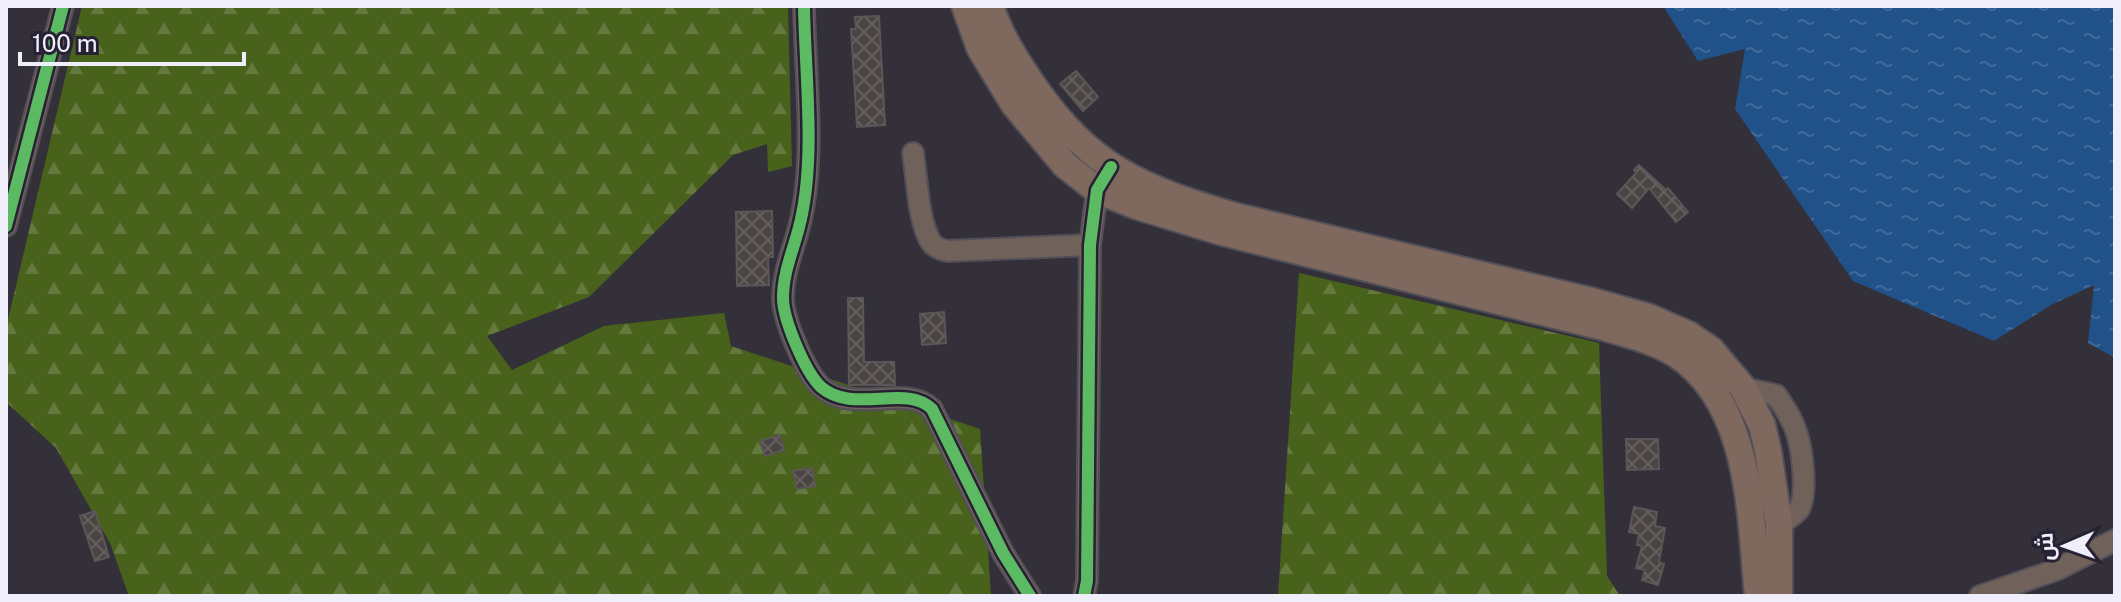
<svg xmlns="http://www.w3.org/2000/svg" width="2121" height="602" font-family="'Public Sans',Cairo,sans-serif">
<defs>
<pattern id="forest-firs" width="22" height="20" patternUnits="userSpaceOnUse" patternTransform="scale(2)"><rect width="22" height="20" fill="#48621b"/><path d="M5 1l3.5 6h-7zM16 11l3.5 6h-7z" fill="#63793d"/></pattern>
<pattern id="water-ripples" width="26" height="14" patternUnits="userSpaceOnUse" patternTransform="scale(2)"><rect width="26" height="14" fill="#205188"/><path d="M2 4q2-2 4 0t4 0M15 11q2-2 4 0t4 0" fill="none" stroke="#416a9a"/></pattern>
<pattern id="building-cross-hatch" width="8" height="8" patternUnits="userSpaceOnUse" patternTransform="scale(2)"><rect width="8" height="8" fill="#4a4542"/><path d="M0 0l8 8M0 8l8-8" fill="none" stroke="#65605e"/></pattern>
</defs>
<rect width="100%" height="100%" fill="#33303a"/>
<path fill="url(#forest-firs)" d="M82 6H788L792 166 768 172 767 144 733 155 589 297 487 336 512 370 604 326 724 313 731 346 980 429 991 596H129L110 543 56 448 6 402V328Z
M1299 273 1599 343 1607 576 1620 596H1278Z"/>
<path fill="url(#water-ripples)" d="M1663 6H2115V358L2088 343 2094 285 2051 305 1994 341 1853 281 1735 109 1745 49 1698 61Z"/>
<path fill="url(#building-cross-hatch)" stroke="#5b5657" stroke-width="2" d="M879 16 885 125 857 127 851 29H856L855 17Z
M1076 71 1098 97 1083 111 1060 84Z
M1639 165 1666 190 1668 188 1688 212 1676 222 1649 188 1632 208 1617 194 1636 173 1634 170Z
M772 211 773 257H768L769 285 737 286 736 212Z
M848 298H863L864 362H894L895 385H849Z
M944 312 946 343 922 345 920 314Z
M780 435 784 450 765 456 760 441Z
M1626 439H1658L1659 469 1627 470Z
M812 468 815 486 797 489 793 471Z
M1634 507 1657 512 1655 526 1665 528 1659 562 1664 564 1658 585 1642 580 1645 570 1636 568 1642 546 1637 545 1639 534 1629 532Z
M95 511 109 557 95 561 80 516Z"/>
<g fill="none" stroke-linecap="round" stroke-linejoin="round">
<defs>
<path id="minor" d="M804 6C805 71 815 151 802 214 797 243 783 268 783 298 783 319 805 372 821 387 853 415 906 383 932 409L1003 553 1030 596
M913 153C917 177 918 222 931 242 935 248 942 250 948 251L1090 245
M6 226 63 6
M1743 388 1776 395C1784 407 1793 419 1797 434 1802 450 1808 494 1799 509 1795 515 1785 521 1779 525
M1084 596 1087 581 1090 245 1097 190 1111 167
M1980 596 2056 570 2115 540"/>
<path id="major" d="M965 6 980 48 1014 104 1065 165 1097 190 1137 206 1222 232 1607 328C1630 335 1655 341 1676 354 1752 404 1750 515 1758 596
M990 6C1000 36 1016 61 1034 87 1091 169 1141 188 1234 216L1591 301 1648 317 1689 335 1711 350 1743 388 1762 425 1768 451 1779 525V596"/>
</defs>
<use href="#minor" stroke="#524f58" stroke-width="24"/>
<use href="#major" stroke="#524f58" stroke-width="30"/>
<use href="#minor" stroke="#70615b" stroke-width="20"/>
<use href="#major" stroke="#7f685e" stroke-width="26"/>
<defs>
<path id="cycleway" d="M804 6C805 71 815 151 802 214 797 243 783 268 783 298 783 319 805 372 821 387 853 415 906 383 932 409L1003 553 1030 596
M6 226 63 6
M1084 596 1087 581 1090 245 1097 190 1111 167"/>
</defs>
<use href="#cycleway" stroke="#272134" stroke-width="17"/>
<use href="#cycleway" stroke="#5cba63" stroke-width="12"/>
</g>
<rect width="2121" height="602" fill="none" stroke="#f1eefb" stroke-width="16"/>
<g transform="translate(2065 546) rotate(268)" stroke="#272134" stroke-width="6" paint-order="stroke">
<path d="M0-6L14 30L0 20L-14 30Z" fill="#f1eefb"/>
<text y="-12" font-size="22" font-weight="bold" text-anchor="middle" fill="#f1eefb">ش</text>
</g>
<path d="M20 52v12h224v-12" fill="none" stroke="#f1eefb" stroke-width="4"/>
<text x="32" y="52" font-size="24" fill="#f1eefb" stroke="#272134" stroke-width="6" paint-order="stroke">100 m</text>
</svg>
